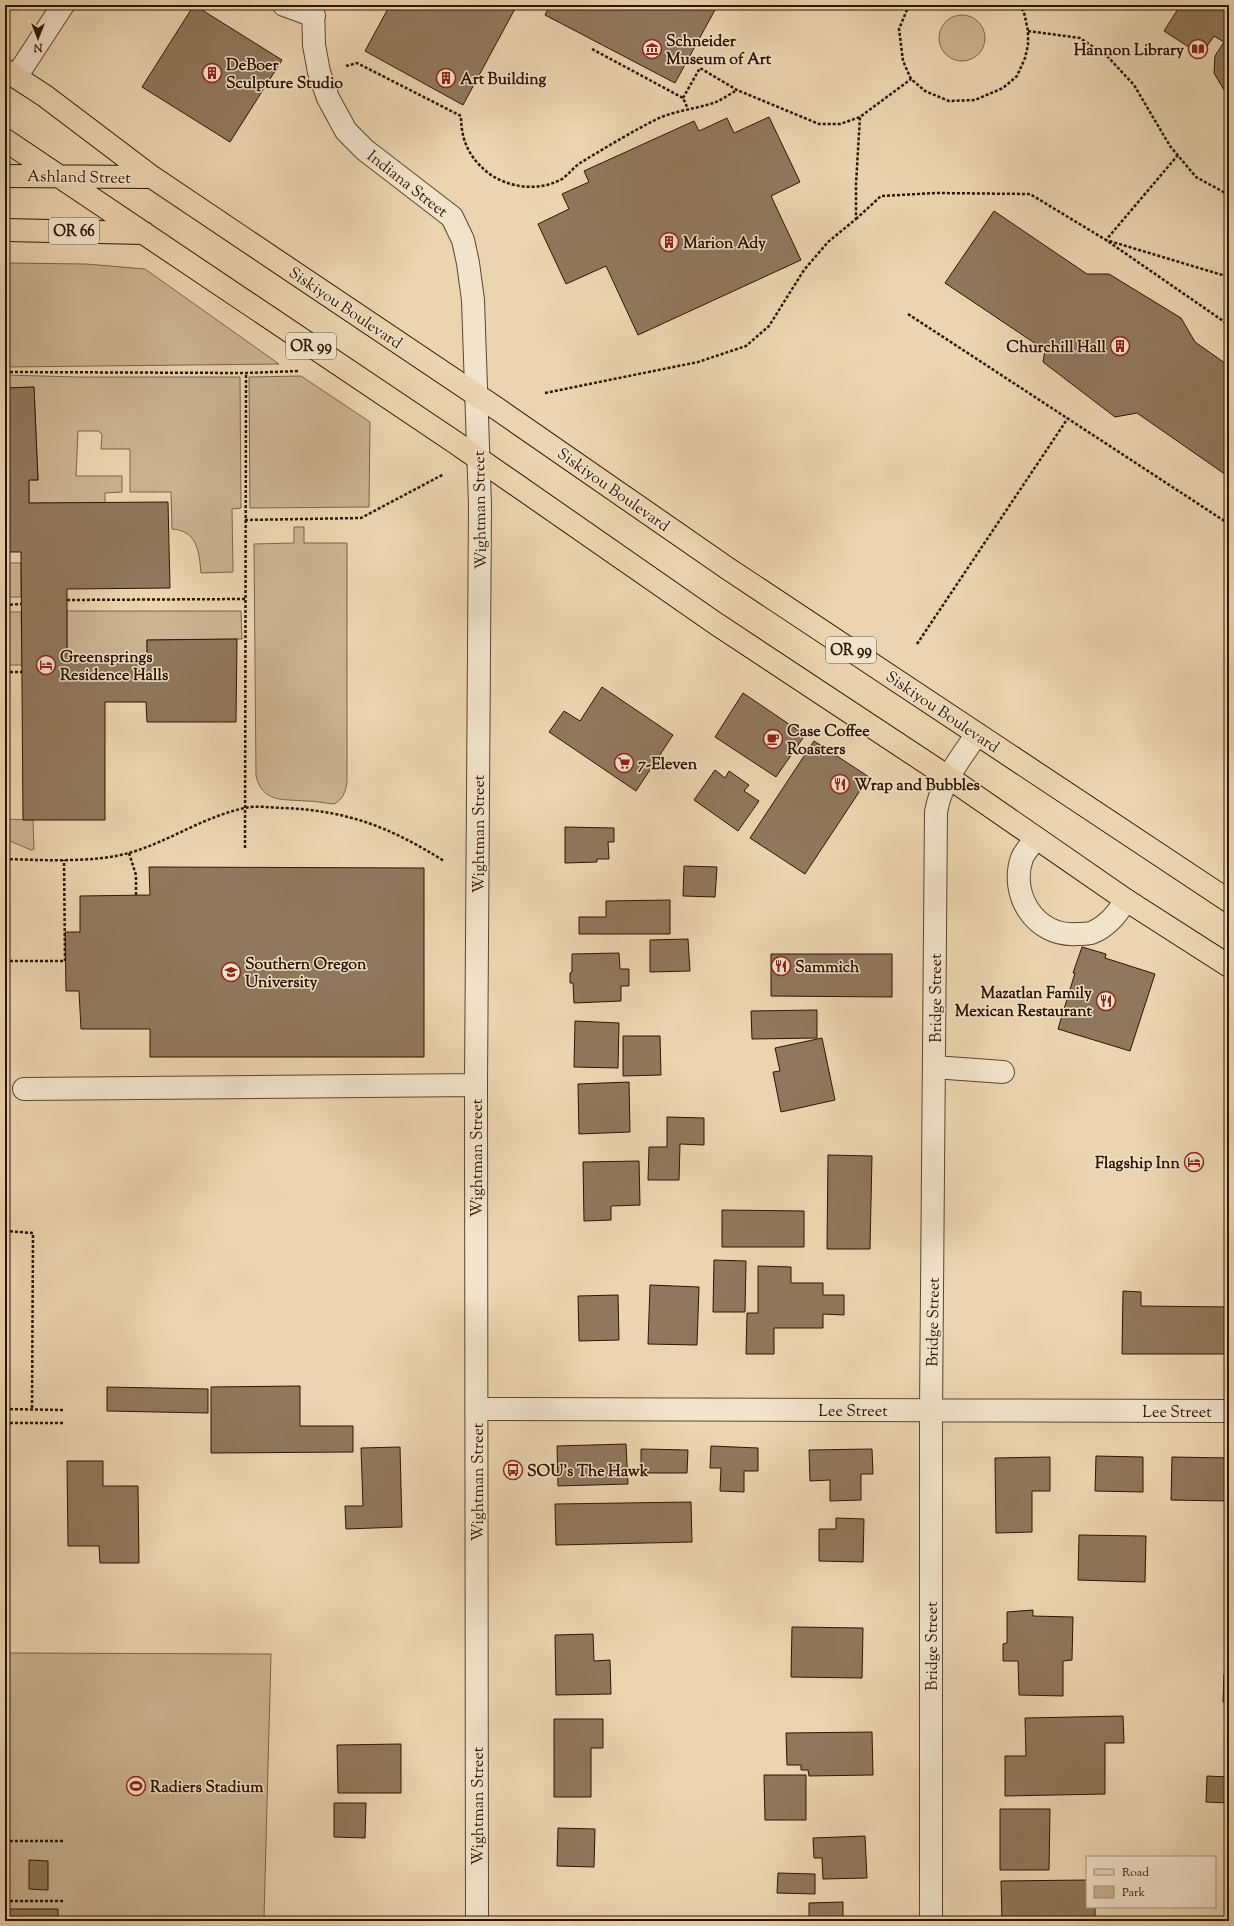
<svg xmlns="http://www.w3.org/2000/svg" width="1234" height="1926" font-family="'Sorts Mill Goudy',serif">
<rect width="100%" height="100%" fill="#ebd5b0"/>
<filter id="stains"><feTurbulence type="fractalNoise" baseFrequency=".005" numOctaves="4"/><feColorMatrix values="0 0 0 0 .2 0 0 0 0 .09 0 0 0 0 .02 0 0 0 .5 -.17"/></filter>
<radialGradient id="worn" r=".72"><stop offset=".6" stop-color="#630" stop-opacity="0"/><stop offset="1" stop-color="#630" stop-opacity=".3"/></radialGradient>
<path fill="#cbb492" stroke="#7c644a" d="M939 38a23 23 0 1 1 46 0a23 23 0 1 1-46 0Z
M5 263 86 264 145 269 279 364 5 367Z
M5 375 78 377H240L241 508 232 509 233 572 201 573C199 552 198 531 172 529L171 492H130V449H101L102 434 98 431H78L76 476H122V492L105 493V503H29V480H38L34 387 5 388Z
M301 376 370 422 369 507 250 508 249 377Z
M294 527H304V543H347V783C345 793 343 799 334 804 324 803 315 801 306 801 282 799 263 803 256 776L254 544 294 543Z
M5 563H21V597H5Z
M67 611H241L242 639 147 640V657H67Z
M5 612H21L22 665H5Z
M5 819 33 820 34 849 31 850 5 839Z
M5 1653 271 1654 264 1918 5 1921Z"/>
<path fill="#90785c" stroke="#2e1401" d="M194 5 282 60 230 142 142 87Z
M390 5H517L463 105 365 51Z
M550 5H711L716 8 675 83 545 15Z
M1172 5H1229V92L1224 90 1214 73 1215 56 1224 42 1214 36 1201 55 1164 31 1178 9Z
M769 117 800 182 771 196 801 260 638 335 606 266 566 284 538 224 569 209 562 194 589 182 584 171 694 121 699 131 727 118 734 133Z
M994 211 1087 274H1109L1181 318 1195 342 1229 366V477L1137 413 1115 417 1043 362 1045 350 945 283Z
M34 387 38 480H29V503L168 502 170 588 67 589V657H147V640L237 639 236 722H147L146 702H105V820H23L21 552H5V388Z
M602 687 673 735 636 791 549 732 564 711 580 721Z
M743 693 805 735 776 777 715 737Z
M814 741 869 777 805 874 750 838Z
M715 770 725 778 729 771 749 785 744 791 759 801 738 831 694 800Z
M565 827 614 828V842H608L609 859H597V862L565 863Z
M684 866 717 867 715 897 683 896Z
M149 867 424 868V1057H150V1029H81L79 991H66L65 932H80V896L150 895Z
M670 900V934H579V917H606V901Z
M688 939 690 971 650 972V940Z
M1082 947 1106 954 1105 958 1155 974 1130 1051 1058 1029 1075 973H1073Z
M619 953 620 969H629V986H621V1001L574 1003 573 983H570V973L572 972V954Z
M771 954H892V997L771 996Z
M817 1010V1038L752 1039 751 1011Z
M575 1021 619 1023 618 1068 574 1067Z
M623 1036H660L661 1075 623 1076Z
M822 1038 835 1100 781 1112 773 1072 780 1071 775 1048Z
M629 1082 630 1132 579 1134 578 1084Z
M667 1117 704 1118V1145L680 1144 679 1180H648L649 1147H667Z
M828 1155 872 1156 870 1249H827Z
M639 1161 640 1205 611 1206V1220L584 1221 583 1162Z
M722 1210 804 1211V1247H722Z
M714 1260 746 1261 745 1312H713Z
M758 1266 791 1267V1283H823V1295H844V1315L823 1314V1328H774V1354H746L747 1313H758Z
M650 1285 699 1287 697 1345 648 1344Z
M1123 1291 1141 1292V1306L1229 1307V1354H1122Z
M618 1295 619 1340 579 1341 578 1296Z
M300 1386V1426H353V1452L211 1453V1387Z
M107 1387 208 1389V1413L107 1411Z
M626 1444 628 1484 558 1486 557 1446Z
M711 1446 758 1448V1471H744V1492L720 1491 721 1468H710Z
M400 1447 402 1527 346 1529 345 1506H363L361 1448Z
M641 1449 688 1450 687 1473H641Z
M872 1449 873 1474H861V1500L830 1501V1480L810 1481 809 1450Z
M1096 1456 1143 1457V1492L1095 1491Z
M1050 1457V1491H1032V1532L996 1533 995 1458Z
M1172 1457 1229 1458V1501L1171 1500Z
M67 1461H103V1486H138L139 1563H100L99 1546H68Z
M691 1502 692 1542 556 1545 555 1504Z
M836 1518 864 1519 863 1562 819 1561V1529H836Z
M1079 1535 1146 1536 1145 1582 1078 1580Z
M1033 1610V1616L1073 1617 1072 1660 1063 1661V1696L1019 1695 1018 1661H1003V1644L1007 1643V1612Z
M792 1627 863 1628 862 1678 791 1677Z
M593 1634 594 1661 610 1660 611 1694 556 1695 555 1635Z
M1224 1674H1229V1702H1223Z
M1123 1716 1124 1743H1105V1794L1005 1796V1756H1026L1025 1718Z
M554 1719H603V1748H591V1797H554Z
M872 1732 873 1775 809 1776 808 1770H801V1765H787L786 1733Z
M401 1744V1793H338L337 1745Z
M764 1775H806V1820H765Z
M1207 1776 1229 1777V1803L1206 1802Z
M334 1803H366L365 1838 334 1837Z
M1000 1809H1050L1049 1870H1000Z
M558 1828 595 1829 594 1867 557 1866Z
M865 1836 867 1878 823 1879 822 1858H814L813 1838Z
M29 1860 48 1861V1890L29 1889Z
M778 1873 815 1874V1894L777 1893Z
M1087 1880V1907H1095V1921H1002L1001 1881Z
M843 1902V1921H863H809V1903Z
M5 1909H58V1921H5Z"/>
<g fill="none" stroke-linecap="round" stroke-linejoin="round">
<defs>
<path id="minor" d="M284 5 314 16
M313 5 314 45 319 72 328 98 346 131 365 150 452 217 463 240 468 263 473 300 480 505 476 1085 477 1921
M16 77 63 5
M1036 838C1032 844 1025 851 1022 858 1009 895 1036 937 1076 934 1080 934 1086 934 1091 933 1107 927 1117 914 1126 900
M934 1067 1003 1072
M24 1089 476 1085
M478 1409 1229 1411
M931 1921V1410L936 812C941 782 960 759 977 734"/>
<path id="major" d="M5 70 45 96 152 177 496 408 727 568 1229 901
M5 140 456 443 715 623 948 777 1126 900 1229 966
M5 176 152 177
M5 230 144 233"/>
</defs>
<use href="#minor" stroke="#5d442d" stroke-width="24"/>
<use href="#major" stroke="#2e1401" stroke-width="24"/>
<path stroke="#2e1401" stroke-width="2.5" stroke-dasharray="3 2" stroke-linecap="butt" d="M909 5 899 29 903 61 911 79 925 91 949 101 975 100 1003 88 1017 76 1025 58 1028 45V31L1024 12 1019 5
M1028 31 1080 38 1108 57 1134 85 1170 146 1196 177 1229 195
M592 49 683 98 688 109
M346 66 357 63 461 116C461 140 469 157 487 172 507 188 539 192 562 179 569 174 574 167 580 163 605 148 631 132 657 119 676 110 697 109 716 102 723 99 730 94 737 90
M683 98 700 68 737 90 819 124H840L860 117
M1178 155 1106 240 1229 277
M856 219 881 196 936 193 1030 194 1106 240 1229 325
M908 314 1229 524
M5 372 246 373 299 371
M545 393 698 362 746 346 769 326 804 270 828 242 856 219V184L860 117 911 79
M245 520 361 518 444 474
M67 600 245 599
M5 605 21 604
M917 644 1068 418
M5 672H22
M245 848 246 373
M129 853 136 875V895
M5 859C43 860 93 863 129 853 168 842 205 816 245 808 257 805 272 808 285 808 348 811 390 827 444 861
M5 961H65L64 860
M5 1231 33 1233 32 1409
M5 1315H7V1409
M5 1409 64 1410
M5 1423H64
M5 1841H65
M5 1850 10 1842
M5 1901H65"/>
<use href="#minor" stroke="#f2e4cc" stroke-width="22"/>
<use href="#major" stroke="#ebd5b0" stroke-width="22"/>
</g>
<defs>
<symbol id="museum-ring" viewBox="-11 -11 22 22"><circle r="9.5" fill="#f2e4cc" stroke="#8f2418" stroke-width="1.5"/><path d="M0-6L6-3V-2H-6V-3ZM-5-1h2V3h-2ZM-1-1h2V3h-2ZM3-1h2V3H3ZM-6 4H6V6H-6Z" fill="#8f2418"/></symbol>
<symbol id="library-ring" viewBox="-11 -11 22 22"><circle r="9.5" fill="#f2e4cc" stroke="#8f2418" stroke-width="1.5"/><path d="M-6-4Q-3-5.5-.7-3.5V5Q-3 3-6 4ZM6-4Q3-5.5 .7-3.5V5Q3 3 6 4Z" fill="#8f2418"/></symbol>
<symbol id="building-ring" viewBox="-11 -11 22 22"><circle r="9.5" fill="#f2e4cc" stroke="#8f2418" stroke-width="1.5"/><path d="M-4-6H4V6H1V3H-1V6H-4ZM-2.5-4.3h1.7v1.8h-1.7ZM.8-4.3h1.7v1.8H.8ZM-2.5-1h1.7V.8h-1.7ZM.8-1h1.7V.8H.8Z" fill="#8f2418"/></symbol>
<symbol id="hotel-ring" viewBox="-11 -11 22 22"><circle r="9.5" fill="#f2e4cc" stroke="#8f2418" stroke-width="1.5"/><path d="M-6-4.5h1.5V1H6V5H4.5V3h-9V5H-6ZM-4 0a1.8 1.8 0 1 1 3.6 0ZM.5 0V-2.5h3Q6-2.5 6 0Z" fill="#8f2418"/></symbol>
<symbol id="cafe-ring" viewBox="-11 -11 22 22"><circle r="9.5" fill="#f2e4cc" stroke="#8f2418" stroke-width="1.5"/><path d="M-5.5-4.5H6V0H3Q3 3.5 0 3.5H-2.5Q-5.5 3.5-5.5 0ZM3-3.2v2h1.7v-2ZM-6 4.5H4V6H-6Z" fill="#8f2418"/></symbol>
<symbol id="supermarket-ring" viewBox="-11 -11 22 22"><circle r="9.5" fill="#f2e4cc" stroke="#8f2418" stroke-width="1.5"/><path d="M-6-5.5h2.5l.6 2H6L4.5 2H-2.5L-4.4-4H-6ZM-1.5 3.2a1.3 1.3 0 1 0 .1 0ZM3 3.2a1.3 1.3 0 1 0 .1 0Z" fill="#8f2418"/></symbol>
<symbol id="restaurant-ring" viewBox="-11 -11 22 22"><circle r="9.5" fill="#f2e4cc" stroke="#8f2418" stroke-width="1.5"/><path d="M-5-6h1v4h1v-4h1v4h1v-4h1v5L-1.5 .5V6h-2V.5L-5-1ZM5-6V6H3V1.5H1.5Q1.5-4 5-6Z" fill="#8f2418"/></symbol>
<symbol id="university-ring" viewBox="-11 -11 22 22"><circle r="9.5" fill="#f2e4cc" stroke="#8f2418" stroke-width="1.5"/><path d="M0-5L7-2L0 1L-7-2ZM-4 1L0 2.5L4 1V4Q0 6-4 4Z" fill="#8f2418"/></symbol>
<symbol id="bus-ring" viewBox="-11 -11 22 22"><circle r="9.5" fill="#f2e4cc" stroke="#8f2418" stroke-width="1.5"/><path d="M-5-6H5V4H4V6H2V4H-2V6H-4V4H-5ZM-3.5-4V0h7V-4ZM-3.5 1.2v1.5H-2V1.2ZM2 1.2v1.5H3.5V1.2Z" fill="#8f2418"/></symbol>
<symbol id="stadium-ring" viewBox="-11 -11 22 22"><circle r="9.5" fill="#f2e4cc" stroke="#8f2418" stroke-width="1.5"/><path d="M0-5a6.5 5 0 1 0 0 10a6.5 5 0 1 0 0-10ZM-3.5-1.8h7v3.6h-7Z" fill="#8f2418"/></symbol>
</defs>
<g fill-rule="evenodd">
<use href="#museum-ring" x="641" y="38" width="22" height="22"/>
<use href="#library-ring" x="1187" y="38" width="22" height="22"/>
<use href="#building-ring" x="201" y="62" width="22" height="22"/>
<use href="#building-ring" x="435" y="67" width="22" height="22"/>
<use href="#building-ring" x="658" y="231" width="22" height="22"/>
<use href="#building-ring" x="1109" y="335" width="22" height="22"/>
<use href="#hotel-ring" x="35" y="654" width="22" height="22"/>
<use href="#cafe-ring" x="762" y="728" width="22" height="22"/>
<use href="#supermarket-ring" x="613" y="752" width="22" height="22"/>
<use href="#restaurant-ring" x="829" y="773" width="22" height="22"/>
<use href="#restaurant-ring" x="770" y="955" width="22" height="22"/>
<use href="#university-ring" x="220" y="961" width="22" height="22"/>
<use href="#restaurant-ring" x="1095" y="990" width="22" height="22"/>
<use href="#hotel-ring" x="1183" y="1151" width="22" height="22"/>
<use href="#bus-ring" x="502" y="1459" width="22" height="22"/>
<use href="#stadium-ring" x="125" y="1775" width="22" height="22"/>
</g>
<g text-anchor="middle" stroke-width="3" stroke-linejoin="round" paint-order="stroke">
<g fill="#f2e4cc" stroke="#69523e" stroke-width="1">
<rect x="49" y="218" width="50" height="26" rx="3"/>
<rect x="286" y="333" width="50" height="26" rx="3"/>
<rect x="826" y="637" width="50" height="26" rx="3"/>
</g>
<g font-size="15" font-weight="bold" fill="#2e1401">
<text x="74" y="236">OR 66</text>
<text x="311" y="351">OR 99</text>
<text x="851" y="655">OR 99</text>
</g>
<g font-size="16" font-weight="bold" fill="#2e1401" stroke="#f2e4cc" text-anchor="start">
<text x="666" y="46">Schneider<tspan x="666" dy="18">Museum of Art</tspan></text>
<text x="1184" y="55" text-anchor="end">Hannon Library</text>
<text x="226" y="70">DeBoer<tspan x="226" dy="18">Sculpture Studio</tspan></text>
<text x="460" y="84">Art Building</text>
<text x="683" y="248">Marion Ady</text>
<text x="1106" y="352" text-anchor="end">Churchill Hall</text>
<text x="60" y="662">Greensprings<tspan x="60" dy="18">Residence Halls</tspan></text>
<text x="787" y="736">Case Coffee<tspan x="787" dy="18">Roasters</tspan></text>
<text x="638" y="769">7-Eleven</text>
<text x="854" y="790">Wrap and Bubbles</text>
<text x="245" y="969">Southern Oregon<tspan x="245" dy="18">University</tspan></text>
<text x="795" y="972">Sammich</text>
<text x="1092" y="998" text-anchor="end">Mazatlan Family<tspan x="1092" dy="18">Mexican Restaurant</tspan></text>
<text x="1180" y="1168" text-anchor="end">Flagship Inn</text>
<text x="527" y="1476">SOU's The Hawk</text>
<text x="150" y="1792">Radiers Stadium</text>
</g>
<g font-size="16" fill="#2e1401" stroke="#f2e4cc">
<text transform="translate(79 176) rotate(1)" y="6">Ashland Street</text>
<text transform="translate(408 183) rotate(38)" y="6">Indiana Street</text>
<text transform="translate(346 307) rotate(34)" y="6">Siskiyou Boulevard</text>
<text transform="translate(614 489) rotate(35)" y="6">Siskiyou Boulevard</text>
<text transform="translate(479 510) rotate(-91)" y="6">Wightman Street</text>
<text transform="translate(943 711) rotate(34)" y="6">Siskiyou Boulevard</text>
<text transform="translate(478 834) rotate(-90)" y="6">Wightman Street</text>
<text transform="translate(935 998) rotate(-90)" y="6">Bridge Street</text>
<text transform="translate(476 1158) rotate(-90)" y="6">Wightman Street</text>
<text transform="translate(932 1322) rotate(-89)" y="6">Bridge Street</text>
<text x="853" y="1416">Lee Street</text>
<text x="1177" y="1417">Lee Street</text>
<text transform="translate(477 1482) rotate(-90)" y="6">Wightman Street</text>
<text transform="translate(931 1646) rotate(-90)" y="6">Bridge Street</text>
<text transform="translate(477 1806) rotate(-90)" y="6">Wightman Street</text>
</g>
</g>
<rect width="1234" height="1926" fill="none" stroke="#ebd5b0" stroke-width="20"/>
<rect x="6" y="6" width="1222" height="1914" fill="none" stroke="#2e1401" stroke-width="2"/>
<rect x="10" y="10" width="1214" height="1906" fill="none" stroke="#2e1401"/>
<rect x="1086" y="1856" width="130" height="52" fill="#f2e4cc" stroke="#a4917b"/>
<rect x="1094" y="1869" width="20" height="6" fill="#ebd5b0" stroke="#a4917b"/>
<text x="1122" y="1876" font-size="12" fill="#2e1401">Road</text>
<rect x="1094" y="1886" width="20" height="12" fill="#cbb492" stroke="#a4917b"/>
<text x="1122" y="1896" font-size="12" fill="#2e1401">Park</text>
<g transform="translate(38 38) rotate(180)" stroke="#f2e4cc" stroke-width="3" paint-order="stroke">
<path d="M0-3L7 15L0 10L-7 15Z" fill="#2e1401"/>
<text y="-6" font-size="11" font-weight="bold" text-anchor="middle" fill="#2e1401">N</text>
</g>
<rect width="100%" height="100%" filter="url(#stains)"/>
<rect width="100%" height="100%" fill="url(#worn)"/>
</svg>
